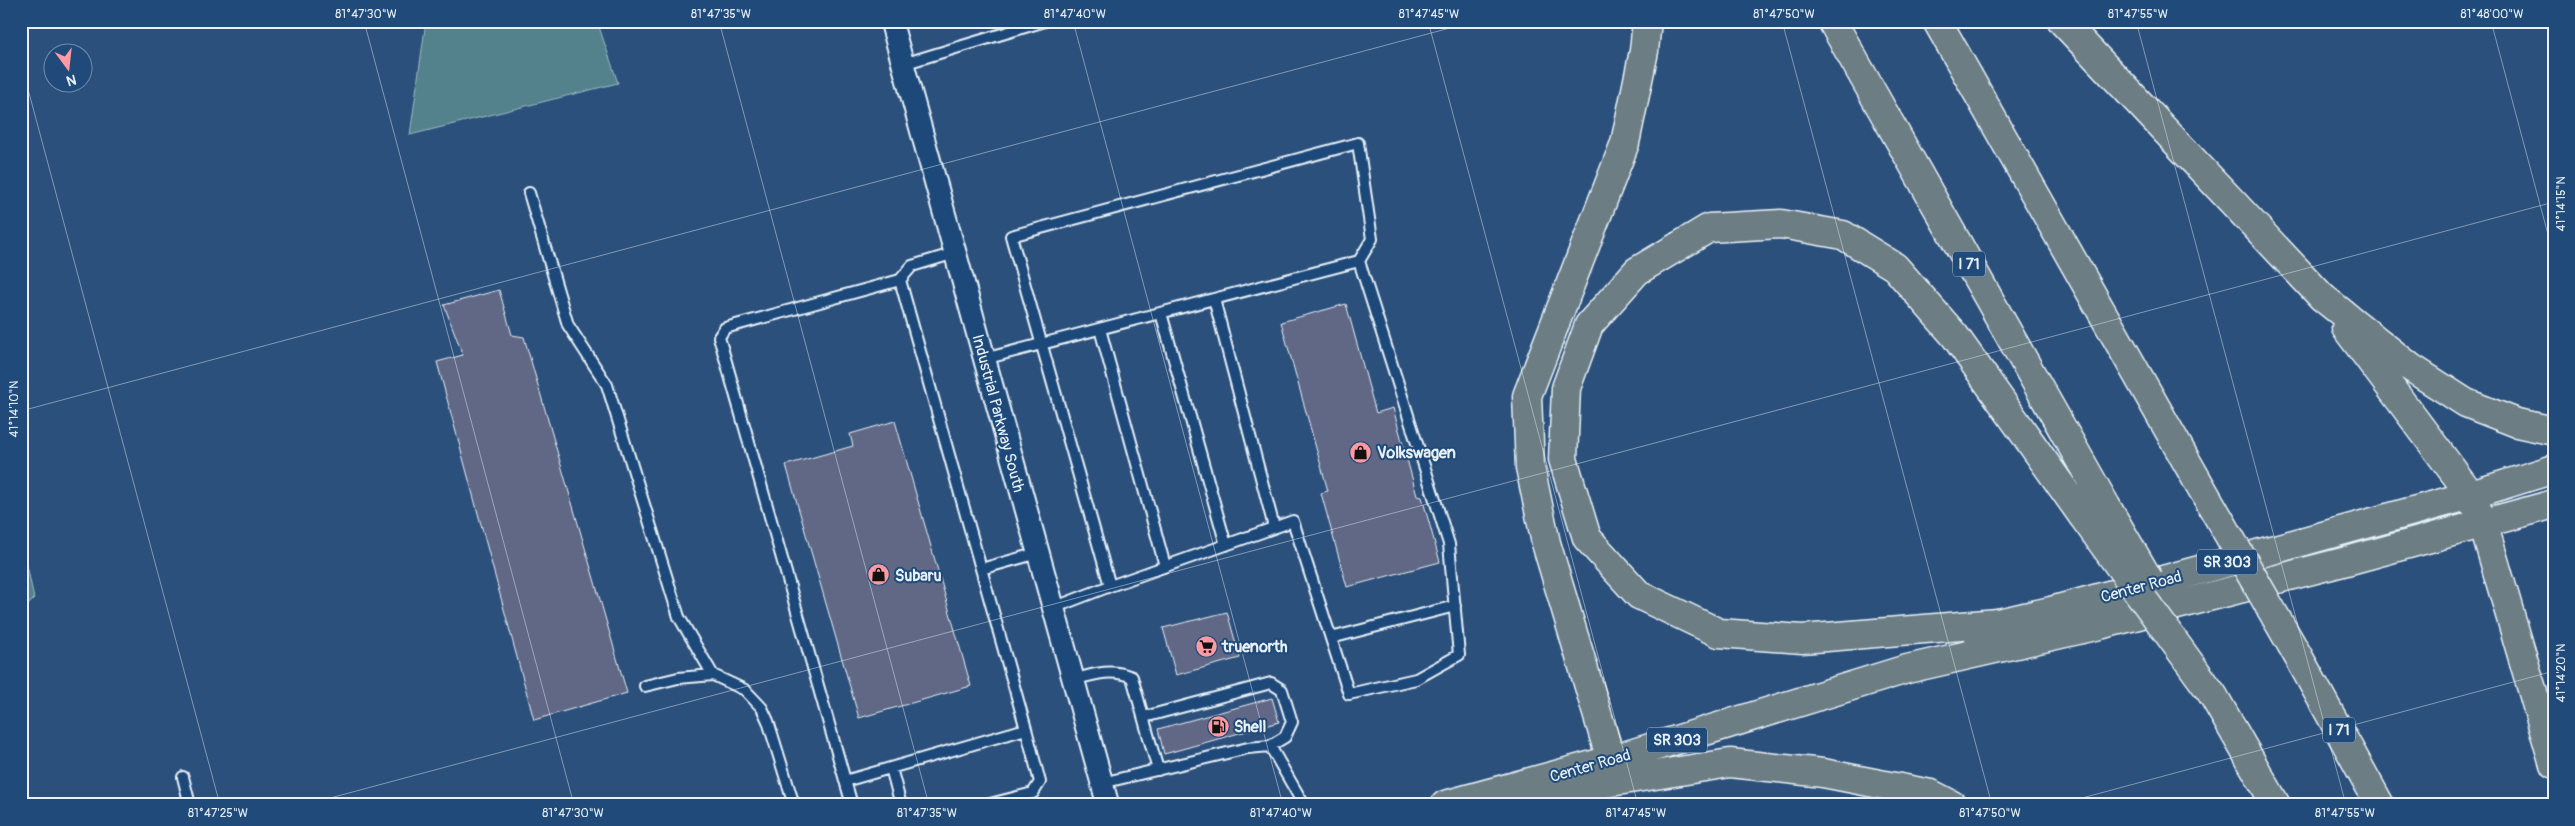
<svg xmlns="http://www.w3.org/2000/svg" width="2575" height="826" font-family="Pangolin,sans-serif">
<rect width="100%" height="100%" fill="#2c507c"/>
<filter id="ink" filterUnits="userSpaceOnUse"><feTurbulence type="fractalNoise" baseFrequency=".02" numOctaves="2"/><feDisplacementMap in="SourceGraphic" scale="10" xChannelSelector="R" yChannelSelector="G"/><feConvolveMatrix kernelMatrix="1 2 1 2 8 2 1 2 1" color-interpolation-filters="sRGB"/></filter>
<g filter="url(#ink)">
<path fill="#53828c" stroke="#9ebac2" d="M426 21H597L618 83 410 135Z
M21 536 34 599 21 612Z"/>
<path fill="#616886" stroke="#e8f1f8" d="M499 290 512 335 524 337 627 693 534 720 437 362 463 355 444 305Z
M1346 304 1376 413 1393 408 1417 496 1422 497 1440 562 1347 587 1321 493 1328 491 1281 322Z
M895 421 971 686 859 718 786 465 853 446 850 434Z
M1227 612 1240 658 1176 675 1163 628Z
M1272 698 1279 722 1164 754 1158 729Z"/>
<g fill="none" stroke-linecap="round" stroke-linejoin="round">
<defs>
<path id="lane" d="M903 64 1045 21
M529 193 568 325 607 385 679 617 713 675
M1214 299 1274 527
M1161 313 1226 545
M1100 329 1165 566
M984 359C1109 327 1234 294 1359 261L1372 239 1358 143 1011 236 1110 586 1293 521 1349 694 1416 679 1459 655 1449 544 1359 261
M981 569 1038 553
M1053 608 1110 586
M1331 638 1455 606
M1073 680C1094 674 1112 668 1132 677L1158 770
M645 686 678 678 713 675 745 690 762 708 768 721 794 805
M1144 717 1271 683 1282 690 1292 722 1285 737 1270 746
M891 768 901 805
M183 777 190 805
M845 781 1026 729 900 280
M1102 783 1248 748 1270 746 1304 805
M852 805 719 337 725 328 900 280 912 266 955 253
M986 805 1033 793 1040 782 1026 729"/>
<path id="street" d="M891 21 1108 805"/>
<path id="primary" d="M1977 633 1998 623 2051 611 2471 495 2554 469
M1445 805 1611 760 1907 669 2100 625 2343 562 2554 504"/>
<path id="highway" d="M1832 21 2106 506
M1937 21 2197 480
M2062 21 2322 297 2410 367 2466 403 2517 423 2554 431
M2346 328 2471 495 2483 523 2554 764
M1998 623 1802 639 1719 633 1639 595 1587 538 1563 459 1566 388 1589 325 1637 271 1709 228 1781 224 1843 235 1895 267 1955 336 2082 515
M2298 656 2380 805
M2213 695 2276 805
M1611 760 1546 543 1530 467 1527 396 1625 143 1644 51 1647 21
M1466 805 1730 763 1823 773 1931 794 1952 805"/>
</defs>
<use href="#lane" stroke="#e8f1f8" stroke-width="14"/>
<use href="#street" stroke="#e8f1f8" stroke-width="25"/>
<use href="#primary" stroke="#e8f1f8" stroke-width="31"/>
<use href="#highway" stroke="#e8f1f8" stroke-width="31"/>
<use href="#lane" stroke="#1f4a7a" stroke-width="10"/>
<use href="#street" stroke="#1f4a7a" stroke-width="21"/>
<use href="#primary" stroke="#6c7e84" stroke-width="28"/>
<use href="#highway" stroke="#6c7e84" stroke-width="28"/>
<defs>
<path id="highway-bridge" d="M2197 480 2298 656
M2106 506 2149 580
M2082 515 2213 695"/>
</defs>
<use href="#highway-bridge" stroke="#e8f1f8" stroke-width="31" stroke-linecap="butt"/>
<use href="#highway-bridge" stroke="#6c7e84" stroke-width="28"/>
</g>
</g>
<path fill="none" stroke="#e8f1f8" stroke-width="1" stroke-opacity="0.45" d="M364 21 574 805M719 21 929 805M1073 21 1283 805M1428 21 1638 805M1782 21 1992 805M2136 21 2346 805M2491 21 2554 257M21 63 220 805M21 411 1476 21M304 805 2554 202M2056 805 2554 671"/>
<defs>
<symbol id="shop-disc" viewBox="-11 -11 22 22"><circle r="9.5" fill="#ff9aa2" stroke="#1f4a7a"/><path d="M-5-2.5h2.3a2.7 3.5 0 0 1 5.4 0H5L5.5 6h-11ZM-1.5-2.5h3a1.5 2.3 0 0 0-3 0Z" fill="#111"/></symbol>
<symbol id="supermarket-disc" viewBox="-11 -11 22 22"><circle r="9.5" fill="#ff9aa2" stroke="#1f4a7a"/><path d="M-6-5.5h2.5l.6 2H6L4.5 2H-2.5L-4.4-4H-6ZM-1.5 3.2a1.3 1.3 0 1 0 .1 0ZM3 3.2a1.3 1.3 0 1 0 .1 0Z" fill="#111"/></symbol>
<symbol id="fuel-disc" viewBox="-11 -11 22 22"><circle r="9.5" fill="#ff9aa2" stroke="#1f4a7a"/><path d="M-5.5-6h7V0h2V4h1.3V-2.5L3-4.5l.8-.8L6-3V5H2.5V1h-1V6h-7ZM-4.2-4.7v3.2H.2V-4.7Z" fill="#111"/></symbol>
</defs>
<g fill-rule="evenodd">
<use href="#shop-disc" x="1348" y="440" width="25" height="25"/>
<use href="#shop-disc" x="866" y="562" width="25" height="25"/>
<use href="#supermarket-disc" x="1194" y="634" width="25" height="25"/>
<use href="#fuel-disc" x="1206" y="714" width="25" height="25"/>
</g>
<g text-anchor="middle" stroke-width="4" stroke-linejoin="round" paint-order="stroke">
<g fill="#1f4a7a" stroke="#acbfd2" stroke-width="1">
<rect x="1953" y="251.5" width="32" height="25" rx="4"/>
<rect x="2197" y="549.5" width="60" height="25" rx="4"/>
<rect x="2323" y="717.5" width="32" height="25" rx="4"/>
<rect x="1647" y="727.5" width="60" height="25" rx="4"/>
</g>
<g font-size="15" font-weight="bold" fill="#e8f1f8">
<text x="1969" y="269">I 71</text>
<text x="2227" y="567">SR 303</text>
<text x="2339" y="735">I 71</text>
<text x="1677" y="745">SR 303</text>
</g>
<g font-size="16" fill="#e8f1f8" stroke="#1f4a7a">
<text transform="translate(999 413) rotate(75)" y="6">Industrial Parkway South</text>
<text transform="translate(2141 586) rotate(-15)" y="6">Center Road</text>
<text transform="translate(1590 765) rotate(-16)" y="6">Center Road</text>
</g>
<g font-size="16" font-weight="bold" fill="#e8f1f8" stroke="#1f4a7a" text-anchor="start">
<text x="1377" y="458">Volkswagen</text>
<text x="895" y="581">Subaru</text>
<text x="1222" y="652">truenorth</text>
<text x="1234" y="732">Shell</text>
</g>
</g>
<rect width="2575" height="826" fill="none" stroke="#1f4a7a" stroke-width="55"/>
<g transform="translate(68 68) rotate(165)"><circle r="24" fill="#1f4a7a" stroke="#6f8dac"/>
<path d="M0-4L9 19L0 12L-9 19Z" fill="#ff9aa2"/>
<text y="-8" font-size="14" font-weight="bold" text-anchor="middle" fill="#e8f1f8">N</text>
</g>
<rect x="28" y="28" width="2520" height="770" fill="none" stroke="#e8f1f8" stroke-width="2"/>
<g font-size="12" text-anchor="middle" fill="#e8f1f8">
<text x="366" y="18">81°47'30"W</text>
<text x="721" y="18">81°47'35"W</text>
<text x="1075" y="18">81°47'40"W</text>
<text x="1429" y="18">81°47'45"W</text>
<text x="1784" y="18">81°47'50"W</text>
<text x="2138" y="18">81°47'55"W</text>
<text x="2492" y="18">81°48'00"W</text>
<text transform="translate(2561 204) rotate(-90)" y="4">41°14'15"N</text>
<text transform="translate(14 409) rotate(-90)" y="4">41°14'10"N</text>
<text transform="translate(2561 673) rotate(-90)" y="4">41°14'20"N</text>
<text x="218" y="817">81°47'25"W</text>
<text x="573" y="817">81°47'30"W</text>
<text x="927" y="817">81°47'35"W</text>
<text x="1281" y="817">81°47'40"W</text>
<text x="1636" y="817">81°47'45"W</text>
<text x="1990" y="817">81°47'50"W</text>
<text x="2345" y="817">81°47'55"W</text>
</g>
</svg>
